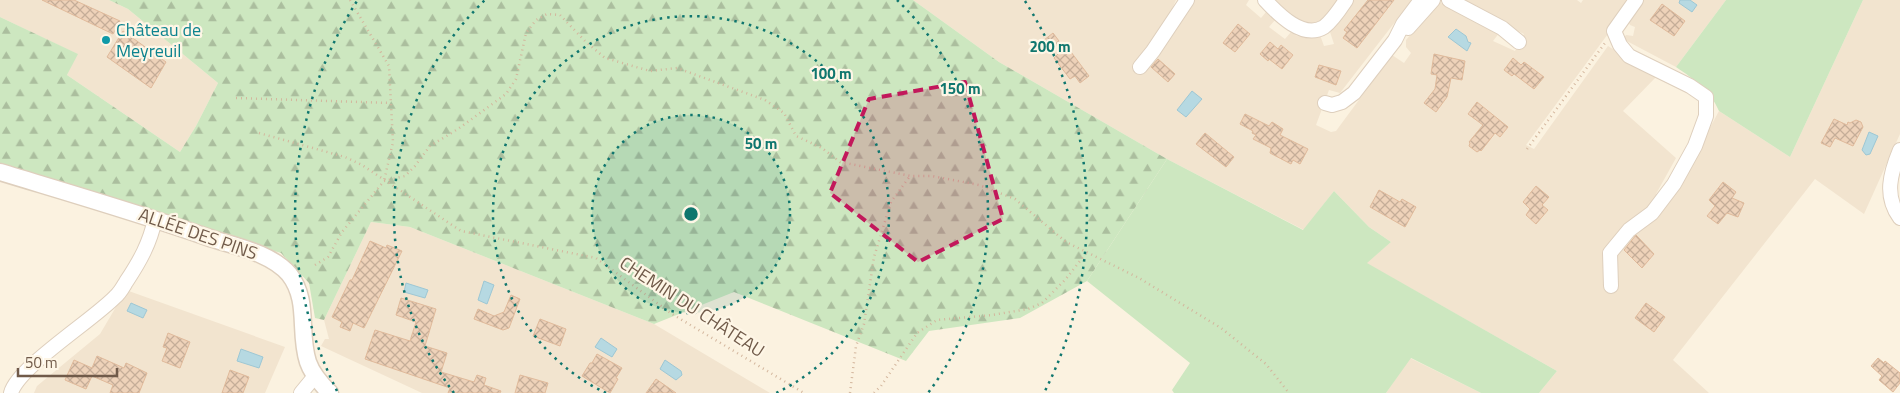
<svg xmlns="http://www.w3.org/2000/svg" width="1900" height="393" font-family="'Titillium Web',sans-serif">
<defs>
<pattern id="forest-firs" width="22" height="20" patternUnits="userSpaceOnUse" patternTransform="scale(1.25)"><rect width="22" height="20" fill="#cde7c0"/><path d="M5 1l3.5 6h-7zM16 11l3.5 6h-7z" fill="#abbe9e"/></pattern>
<pattern id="building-cross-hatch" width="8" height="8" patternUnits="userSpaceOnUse" patternTransform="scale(1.25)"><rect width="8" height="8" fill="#eed2b9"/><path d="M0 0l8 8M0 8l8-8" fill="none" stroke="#c5ad98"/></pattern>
</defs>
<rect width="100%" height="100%" fill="#fbf2e0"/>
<path fill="#f2e4cf" d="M0 0H109L128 9 218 83 196 126 180 152 67 75 77 54 0 17Z
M913 0H1176L1161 33 1193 0H1249L1246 5 1261 18 1266 12 1276 19 1269 27 1285 39 1291 32 1297 36 1308 38 1320 35 1324 46 1334 44 1330 32 1354 0H1412L1340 93 1329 90 1316 125 1331 132 1336 131 1392 55 1404 63 1411 53 1406 47V40L1439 2 1500 32 1493 41 1515 51 1524 34 1458 0H1577L1581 3 1583 0H1633L1526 145 1534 149 1608 46 1656 77 1623 111 1676 158 1656 194 1669 203 1719 111 1790 157 1863 0H1900V134L1864 214 1815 179 1673 360 1709 393H1539L1557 371 1366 263 1391 242 1369 227 1334 191 1304 230 1167 159 999 62Z
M1272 0H1338L1325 18 1313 25 1300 23Z
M1643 0H1726L1676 67 1623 39 1626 35 1633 36 1635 27 1630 25 1627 19Z
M371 222 410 227 654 324 770 393H422L321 346 325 339H329L324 320Z
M126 290 285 347 265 393H34L37 386 100 334Z
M1410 358 1481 393H1386Z"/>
<path fill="#cde7c0" d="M1726 0H1863L1790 157 1719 111C1710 90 1695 80 1676 67Z
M1167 159 1303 230 1334 191 1369 227 1391 242 1367 263 1557 371 1539 393H1481L1411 358 1386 393H1174L1172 390 1190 363 1087 281Z"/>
<path fill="url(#forest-firs)" d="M109 0H913L999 62 1167 159 1087 281 1020 318 929 331 906 361 734 292 654 324 410 227 371 222 324 320 315 318 309 283 281 253 0 166V17L78 54 67 75 180 152 196 126 218 83 128 9Z"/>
<path fill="#b6d9e2" stroke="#9dc7d4" d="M1680 0H1690L1697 5 1692 12 1679 3Z
M1456 29 1466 36 1468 42 1471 43 1467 51 1448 37Z
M1192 91 1202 99 1186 117 1177 110Z
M1869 132 1878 136 1870 154 1866 155 1862 150Z
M484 281 494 285 487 304 478 300Z
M406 283 428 290 425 298 404 292Z
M131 303 147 310 143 318 127 311Z
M601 338 617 349 612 357 595 347Z
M241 349 263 357 259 368 237 361Z
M665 360 681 371 682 375 676 380 660 369Z"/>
<path fill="url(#building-cross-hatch)" stroke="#e0ba9b" d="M42 0H74L120 21 113 34Z
M1368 0H1394L1357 48 1343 38 1347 32 1344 30Z
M1662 4 1685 21 1674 36 1650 20Z
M1238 24 1250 34 1235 52 1223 43Z
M123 31 166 62 151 88 107 57Z
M1053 33 1059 41 1053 51 1044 40Z
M1270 42 1278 49 1281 45 1293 55 1282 69 1269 59 1268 61 1260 54Z
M1064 48 1066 50 1068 48 1089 76 1080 83 1075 76 1070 79 1054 58Z
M1434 54 1465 61 1462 80 1451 78 1447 97 1436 112 1424 103 1435 89 1437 75 1431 74Z
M1513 58 1521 65 1524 62 1544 77 1534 89 1514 74 1512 76 1504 70Z
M1158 59 1175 74 1168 82 1151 67Z
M1319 65 1341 71 1336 85 1315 77Z
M1477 102 1508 127 1500 137 1495 133 1481 151 1480 150 1477 152 1469 146 1470 143 1469 142 1483 125 1468 114Z
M1245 114 1269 126 1272 122 1283 129 1280 135 1308 149 1300 164 1293 160 1291 164 1270 153 1271 148 1253 139 1256 135 1252 133 1253 131 1240 124Z
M1834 119 1847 125 1848 122 1850 123 1856 120 1861 122 1863 127 1853 146 1835 138 1830 147 1821 143Z
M1205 133 1234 157 1226 167 1196 144Z
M1723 182 1736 192 1732 198 1744 203 1738 217 1727 213 1718 224 1707 216 1715 206 1709 200Z
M1536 186 1549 197 1542 205 1548 210 1536 224 1526 215 1530 209 1523 202Z
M1379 190 1400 202 1402 199 1416 207 1405 227 1370 207Z
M1636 235 1654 254 1642 268 1624 250Z
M370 241 386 248 387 245 402 251 364 328 353 323 350 331 340 327 342 322 332 317 350 280H352Z
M511 295 520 299 509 328 503 330 474 319 478 309 494 316 504 312Z
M401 298 436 309 425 346 447 353 441 372 474 382 477 375 486 378 484 385 501 391 500 393H448L450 388 365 359 375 330 410 341 416 322 396 315Z
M1646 303 1665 317 1654 332 1635 318Z
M540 319 566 329 560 346 533 336Z
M168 333 190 342 180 368 162 361 167 348 163 347Z
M597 354 622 368 616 378 618 379 610 393 582 376 590 363H592Z
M97 356 124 368 126 363 147 373 139 393H110L113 385 92 376 86 389 65 380 74 360 92 368Z
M1878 358 1884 363 1885 361 1900 373V383L1893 392 1879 380 1882 376 1871 366Z
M230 370 249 377 243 393H222Z
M520 375 548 383 545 393H515Z
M656 379 676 393H646Z"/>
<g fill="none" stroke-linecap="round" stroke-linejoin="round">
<defs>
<path id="minor" d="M1265 0C1278 14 1303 40 1324 27 1333 20 1340 9 1346 0
M1449 0 1502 28 1519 42
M1408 28 1433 0
M1140 67 1153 51 1187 0
M1325 103 1332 105 1342 102 1354 93 1395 40 1403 24 1421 0
M1900 150C1890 174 1884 196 1900 218
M1611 286 1610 253 1629 230 1652 213 1674 184 1695 146 1706 116V97L1690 86 1629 56 1620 45 1614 31 1636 0
M11 393C18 367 93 320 115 297 120 293 123 287 126 282 140 261 150 243 155 219
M301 393 315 376"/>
<path id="tertiary" d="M0 172C69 193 138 213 207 237 233 246 270 252 289 274 310 301 298 332 308 362 312 374 321 384 330 393"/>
</defs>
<use href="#minor" stroke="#decfbd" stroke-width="16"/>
<use href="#tertiary" stroke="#decfbd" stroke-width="19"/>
<path stroke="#d3b69d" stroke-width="2.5" stroke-dasharray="1 4" stroke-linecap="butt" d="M350 0 389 66 393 142 384 181
M236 98 391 103
M259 133 345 157 362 165 461 231 596 258 672 314 804 393
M1527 149 1605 43
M315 265 328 257 342 232 384 181 405 176 415 166 430 146 458 129 506 94 516 79 526 33 536 20 547 14 560 15 585 41 605 58 650 71 677 68 765 100 784 113 796 136 822 148 840 162 911 176H932L979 185 1015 199 1066 242 1139 278 1221 328 1266 364 1289 393
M850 393 856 346 864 324 874 257 891 202 910 176
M874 393 881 386 917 333 937 320 992 315 1028 309 1042 303 1065 280 1087 252"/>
<use href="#minor" stroke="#fff" stroke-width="14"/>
<use href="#tertiary" stroke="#fff" stroke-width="16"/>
</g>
<path fill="#c2185b" fill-opacity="0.2" stroke="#c2185b" stroke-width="4" stroke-dasharray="10 6" stroke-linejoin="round" d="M965 82 1003 219 918 262 830 193 869 99Z"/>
<circle cx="691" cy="214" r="99" fill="#0f766e" fill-opacity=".12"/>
<g fill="none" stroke="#0f766e" stroke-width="2.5" stroke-dasharray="2.5 5">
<circle cx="691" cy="214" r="99"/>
<path d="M606 393A198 198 0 1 1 776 393"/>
<path d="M454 393A297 297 0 0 1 485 0M897 0A297 297 0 0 1 928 393"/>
<path d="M337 391A396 396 0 0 1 357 1M1025 1A396 396 0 0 1 1045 391"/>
</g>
<circle fill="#0f9aa8" stroke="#fef6e6" stroke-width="2" cx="106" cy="40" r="5"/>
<g text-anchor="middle" stroke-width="4.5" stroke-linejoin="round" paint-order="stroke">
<g font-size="18" fill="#0d838f" stroke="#fef6e6" text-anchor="start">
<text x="116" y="36">Château de<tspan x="116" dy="21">Meyreuil</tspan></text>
</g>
<g font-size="18" fill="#705a49" stroke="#fef6e6">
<text transform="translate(198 234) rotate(19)" y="6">ALLÉE DES PINS</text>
<text transform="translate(692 307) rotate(33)" y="6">CHEMIN DU CHÂTEAU</text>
</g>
</g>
<circle cx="691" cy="214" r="8" fill="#0f766e" stroke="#fef6e6" stroke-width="2.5"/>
<g font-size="15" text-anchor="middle" font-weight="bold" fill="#0f766e" stroke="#fef6e6" stroke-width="4.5" stroke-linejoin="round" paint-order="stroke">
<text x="1050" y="52">200 m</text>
<text x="831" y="79">100 m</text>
<text x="960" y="94">150 m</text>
<text x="761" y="149">50 m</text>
</g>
<path d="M18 368v8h99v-8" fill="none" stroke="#705a49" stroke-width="2.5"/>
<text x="25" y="368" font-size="15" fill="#705a49" stroke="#fef6e6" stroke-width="4" paint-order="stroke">50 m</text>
</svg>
